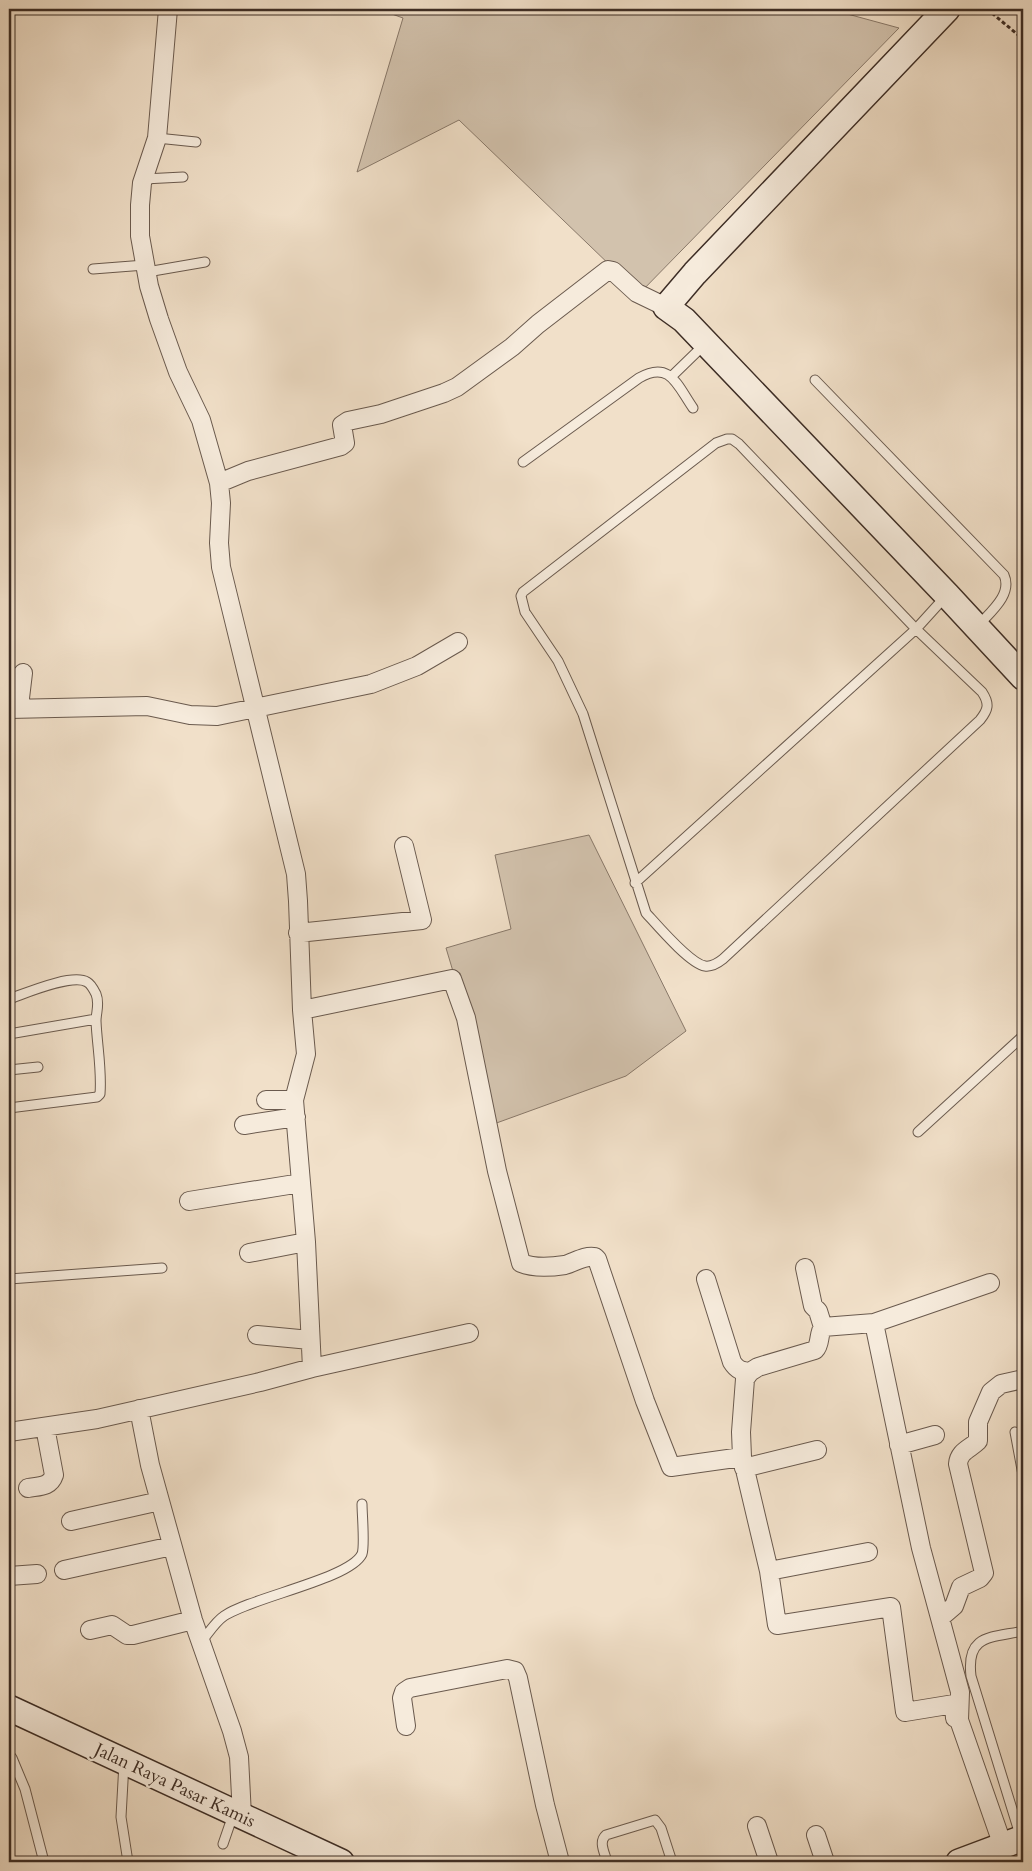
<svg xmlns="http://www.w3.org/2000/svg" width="1032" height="1871" font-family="Cardo,serif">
<rect width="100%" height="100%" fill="#f1e0c9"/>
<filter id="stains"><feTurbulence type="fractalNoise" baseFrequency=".004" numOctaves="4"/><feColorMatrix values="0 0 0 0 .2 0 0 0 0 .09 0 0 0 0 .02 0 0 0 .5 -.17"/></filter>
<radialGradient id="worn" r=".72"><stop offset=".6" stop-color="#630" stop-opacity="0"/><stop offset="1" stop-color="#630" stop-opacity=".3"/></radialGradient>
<path fill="#d2c2ad" stroke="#887869" d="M378 9H829L899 28 637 296 614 269 459 120 357 172 403 18Z
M589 835 686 1031 626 1076 491 1125 467 1018 446 948 511 929 495 855Z"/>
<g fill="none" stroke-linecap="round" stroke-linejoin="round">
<defs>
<path id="lane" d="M157 138 196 142
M144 179 183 177
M93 269 145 265
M147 272 205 262
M671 377 705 344
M815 380 1004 575C1013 595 989 613 977 627
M727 439H732L739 444 916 629 982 692C990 704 988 710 980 720L723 959C718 963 712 967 705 966 690 964 657 925 646 913L583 714 558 661 525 612 521 596 523 592 716 443Z
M523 462 639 378C670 360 677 385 693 408
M635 883 916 629 945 597
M9 999C24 994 72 973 87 982 91 984 94 990 96 994 100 1004 96 1012 96 1021 97 1045 102 1070 100 1094L97 1097 9 1108
M9 1034 96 1019
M9 1070 38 1067
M918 1132 1023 1036
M9 1279 162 1268
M1015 1432 1023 1475
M201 1642C208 1634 215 1622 224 1616 252 1597 350 1579 362 1554 365 1546 362 1514 362 1504
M9 1754 12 1758 25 1789 44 1862
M124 1763 121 1817 128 1862
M1021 1838 971 1676C966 1634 991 1638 1023 1631
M223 1844 233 1815
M607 1862C605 1853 598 1842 606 1835L655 1820 661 1828 672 1862"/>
<path id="street" d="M168 9 157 138 142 183 140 205V236L149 286 159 319 178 372 201 420 219 483 221 503 219 543 221 567 296 874 298 901 302 1010 306 1054 294 1100 306 1242 312 1368 469 1333
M219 483 248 471 341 446 345 443 342 425 348 421 381 414 444 393 457 387 512 347 538 324 608 270 613 271 637 293 666 307
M9 709 147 706 190 715 217 716 371 684 417 666 458 642
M21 709 20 698 23 673
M298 933 422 920 404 846
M302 1010 452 979 466 1018 497 1171 521 1263C533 1268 552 1267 565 1265 575 1262 585 1255 595 1257L597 1259 645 1401 671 1467 742 1457
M266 1100H294
M244 1125 296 1117
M189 1201 301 1183
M249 1253 306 1242
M805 1268 813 1306 818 1311 823 1327
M706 1279 732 1362C737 1370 741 1371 750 1372
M874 1323 921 1548 940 1618
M257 1335 310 1340
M139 1409 150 1465 193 1620 232 1731 239 1757 242 1816
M9 1432 97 1419 260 1382 312 1368
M899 1445 935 1435
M744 1468 817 1450
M28 1488C40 1486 50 1487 54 1475L45 1427
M71 1521 160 1501
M868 1552 769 1571 742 1457 741 1432 745 1379 750 1372 758 1367 815 1350C821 1344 818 1334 823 1327L874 1323 990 1283
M64 1570 172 1546
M769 1571 777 1625 891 1607 905 1712 954 1704 955 1718
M9 1576 37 1574
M90 1630 112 1625 127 1635H133L193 1620
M406 1726 402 1698 404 1692 410 1688 507 1669 515 1671 518 1678 545 1805 560 1862
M757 1826 769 1862
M816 1835 825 1862
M1003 1846 959 1720 960 1692 940 1618 954 1606 961 1587 980 1578 984 1573 958 1464C959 1451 970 1449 978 1441V1422L991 1392 1001 1384 1023 1379"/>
<path id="secondary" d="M947 9 695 273 666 307 684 320 947 595 1023 677
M9 1708 341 1862
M959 1862 1023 1838"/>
</defs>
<use href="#lane" stroke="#6a5a4e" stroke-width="11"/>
<use href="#street" stroke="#6a5a4e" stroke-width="20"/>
<use href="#secondary" stroke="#3d2d25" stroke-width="28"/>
<path stroke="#3d2d25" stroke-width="3" stroke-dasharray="4 2.5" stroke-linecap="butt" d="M987 9 1023 39"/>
<use href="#lane" stroke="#f6ebdc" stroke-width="9"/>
<use href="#street" stroke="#f6ebdc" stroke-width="18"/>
<use href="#secondary" stroke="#f6ebdc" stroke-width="25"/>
</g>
<g text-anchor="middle" stroke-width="5" stroke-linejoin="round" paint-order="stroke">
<g font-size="18" fill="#3d2d25" stroke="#f6ebdc">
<text transform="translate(175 1785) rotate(25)" y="6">Jalan Raya Pasar Kamis</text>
</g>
</g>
<rect width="1032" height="1871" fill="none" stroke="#f1e0c9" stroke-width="30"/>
<rect x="10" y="10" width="1012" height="1851" fill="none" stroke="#3d2d25" stroke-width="2.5"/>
<rect x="15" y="15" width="1002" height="1841" fill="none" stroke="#3d2d25"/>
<rect width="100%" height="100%" filter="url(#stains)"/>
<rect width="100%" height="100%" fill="url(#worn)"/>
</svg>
